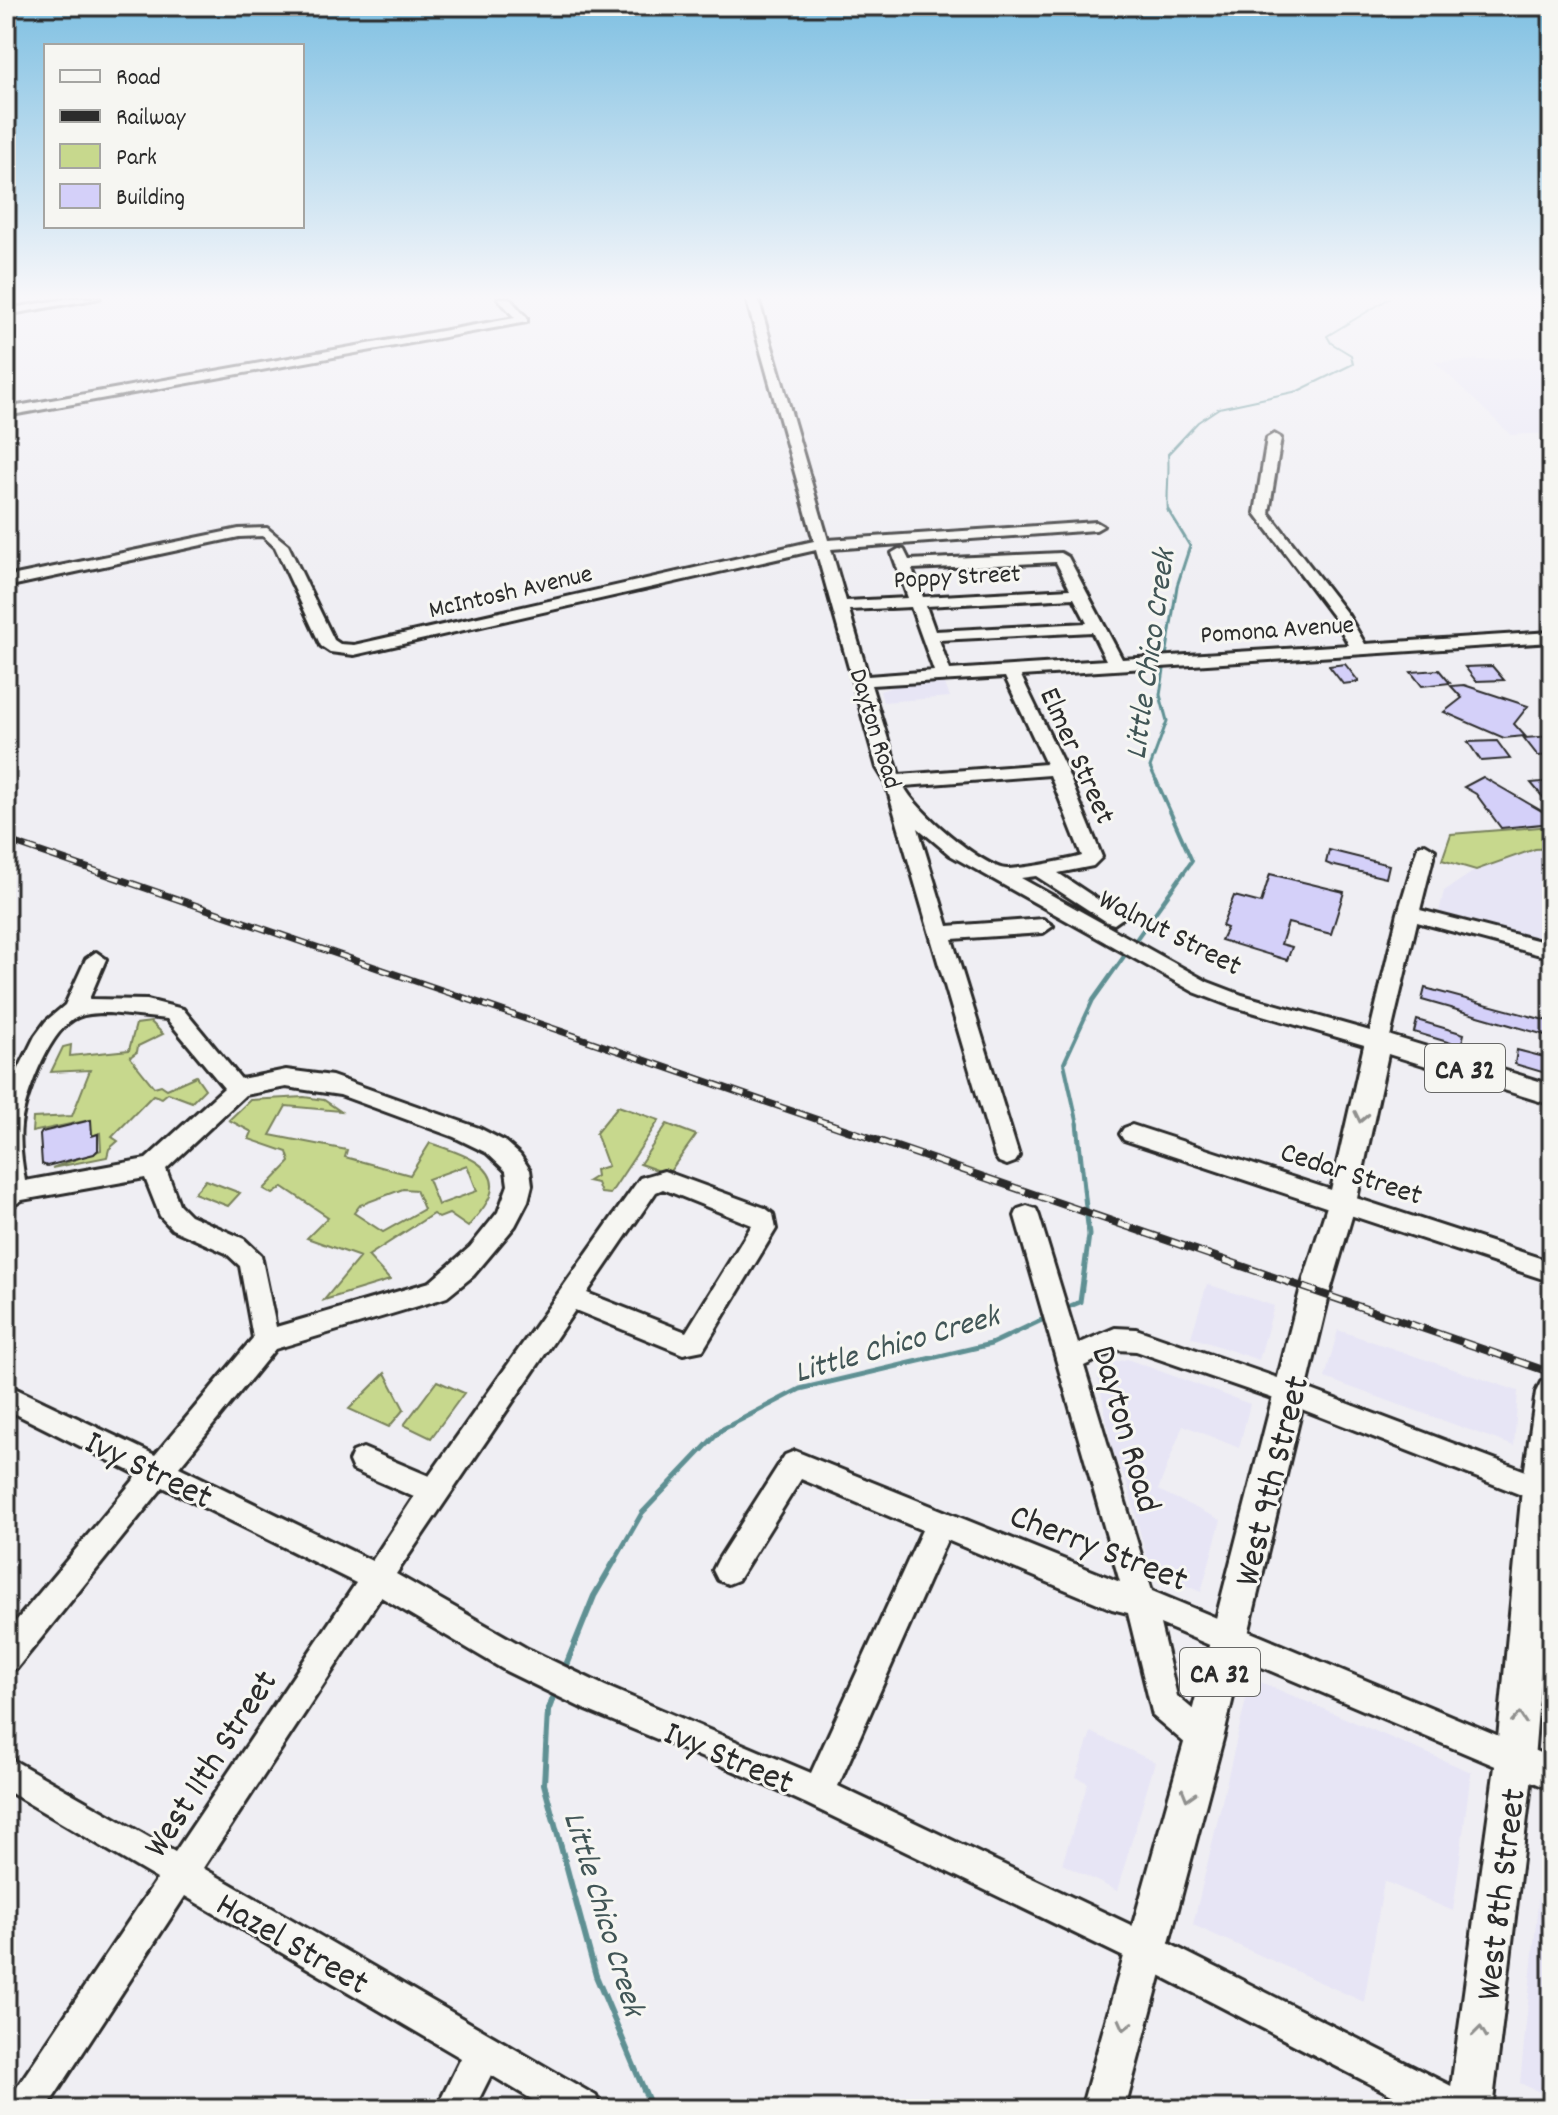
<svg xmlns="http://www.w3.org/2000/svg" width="1558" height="2115" font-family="Dekko,sans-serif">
<rect width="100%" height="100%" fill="#efeef3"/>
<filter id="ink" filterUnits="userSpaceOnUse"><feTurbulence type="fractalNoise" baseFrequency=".0125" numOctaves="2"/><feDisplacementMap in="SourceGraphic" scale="16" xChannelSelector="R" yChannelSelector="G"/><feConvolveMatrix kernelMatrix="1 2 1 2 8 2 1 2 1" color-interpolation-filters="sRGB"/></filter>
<g filter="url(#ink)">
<path fill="#e7e5f5" d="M1552 357V433L1511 435 1435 362Z
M944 682 950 697 883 702 880 691 898 685Z
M1552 848V942L1439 912 1444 891 1476 870 1535 849Z
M1207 1284 1274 1306 1259 1360 1191 1337Z
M1338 1330 1518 1391 1514 1446 1325 1378Z
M1127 1359 1250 1404 1239 1448 1183 1425 1158 1490 1221 1520 1201 1592 1150 1570 1127 1483 1113 1452 1098 1378 1106 1365Z
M1251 1678 1471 1772 1453 1911 1384 1881 1364 2002 1193 1925Z
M1091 1732 1155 1762 1117 1891 1062 1864 1088 1783 1076 1777Z
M1548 1803 1552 1804V2098L1520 2083Z"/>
<path fill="#c7d88d" stroke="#79825c" stroke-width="2" fill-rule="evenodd" d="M1552 826V848L1535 849 1476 870 1442 860 1451 834Z
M151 1022 163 1034 138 1046 137 1052 130 1057 154 1087 161 1085 167 1089 196 1076 205 1089 192 1102 168 1093 162 1098 153 1095 112 1137 118 1141 109 1149 107 1157 52 1168 101 1150 100 1133 92 1136 90 1120 32 1132 33 1118 72 1116 90 1070 51 1072 63 1047 71 1045 70 1056 129 1050 136 1024Z
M304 1097 324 1100 340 1111 286 1106 270 1135 347 1150 345 1157 410 1175 430 1143C452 1151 503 1163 490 1196 486 1207 475 1218 468 1227L449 1214 439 1218 433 1214 368 1256 390 1280 324 1300 360 1257 307 1238 328 1217 283 1187 273 1194 264 1189 290 1162 287 1152 249 1139 252 1132 229 1120 250 1100ZM467 1165 477 1191 438 1205 428 1179ZM403 1189 416 1190 424 1209 383 1232 354 1213 360 1205Z
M618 1106 659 1120 610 1194 601 1193 597 1183 588 1181 596 1176 595 1170 608 1166 596 1133Z
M667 1124 696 1135 668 1174 640 1164Z
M206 1180 240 1193 228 1206 194 1193Z
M385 1373 404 1409 389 1427 349 1409Z
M437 1381 464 1393 431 1438 404 1425Z"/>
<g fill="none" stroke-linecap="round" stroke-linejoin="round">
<path stroke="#5f9093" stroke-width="2" d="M1168 512C1166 492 1170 474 1168 454L1198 422 1219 408 1298 391 1353 364 1351 355 1331 343 1327 336 1390 298"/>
<path stroke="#5f9093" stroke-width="3" d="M1157 782 1150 767 1167 721 1160 695 1177 586 1190 546 1168 510"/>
<path stroke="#5f9093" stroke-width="4" d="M1078 1125 1064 1063 1093 1000 1192 861 1156 780"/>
<path stroke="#5f9093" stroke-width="5" d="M1063 1309 1080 1302 1089 1235 1077 1123
M614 1562 642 1513 721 1430 800 1389 991 1344 1048 1317"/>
<path stroke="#5f9093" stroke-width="6" d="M564 1670 594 1596 615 1560
M555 1693 548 1711 544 1784 596 1976 652 2109"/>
</g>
<path fill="#d4d0f9" stroke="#2b2b2b" stroke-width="2" d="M1345 664 1359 682 1343 684 1329 666Z
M1492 666 1504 680 1476 681 1465 667Z
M1439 670 1450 683 1422 686 1411 672Z
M1464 685 1528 706 1514 724 1525 736 1504 738 1444 712 1462 698 1451 686Z
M1552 736V755L1538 756 1524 738Z
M1497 741 1510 759 1481 761 1468 742Z
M1483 777 1552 817V823L1501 828 1476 794 1464 787Z
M1552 781V808L1531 783Z
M1329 850 1389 865 1386 878 1331 865 1326 863Z
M1270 874 1344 892 1331 934 1288 923 1281 944 1292 947 1287 960 1221 940 1227 928 1222 926 1234 896 1261 903Z
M1425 988 1552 1022V1037L1422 1000Z
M1417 1020 1464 1034 1461 1046 1414 1032Z
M1517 1050 1552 1059V1075L1515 1064Z
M91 1120 92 1136 98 1134V1150L94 1154 47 1166 42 1164 40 1135 42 1132Z"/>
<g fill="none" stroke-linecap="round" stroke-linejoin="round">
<defs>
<path id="minor" d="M72 298H100L6 315V309Z
M498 298H509L527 318V322L6 416V408L515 318Z
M746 298H758L828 540 1096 522 1103 526 1096 530 831 549 846 601 908 598 892 553 899 549 904 550 909 560 1061 553 1068 557 1122 659 1349 645 1335 619 1255 513 1267 438 1274 434 1281 438 1269 513 1348 615 1365 644 1552 632V642L1021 676 1066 769 1102 857 1093 866 1058 873 1124 917 1114 924 1107 922 1036 876 1021 878 1208 982 1242 995 1370 1031 1398 913 1418 846 1425 844 1435 850 1420 910 1552 944V958L1417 922 1389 1041 1386 1046 1378 1049 1228 1005 1194 992 950 855 918 828 948 926 1043 919 1053 926 1043 933 952 939 1019 1156 1015 1162 1007 1165 999 1162 995 1156 885 781 877 768 816 550 354 655 330 652 321 646 275 547 263 536 239 537 6 587V577L239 529 267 528 288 545 334 640 340 644 354 645 814 541ZM1056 562 1070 589 923 597 912 569ZM1074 598 1087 623 935 631 926 606ZM911 607 934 671 868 676 849 610ZM1092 632 1106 660 950 670 939 640ZM1005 677 1046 764 899 775 871 685ZM1050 775 1082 856C1065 861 1026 868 1008 869 986 871 911 806 904 786Z
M96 952 106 959 89 999 147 1000 183 1009 241 1079 286 1070 332 1076 479 1128 504 1141 520 1155 530 1170 532 1185 528 1201 515 1226 473 1276 447 1297 438 1300 275 1349 179 1467 372 1561 414 1497 353 1470 349 1461 353 1452 363 1448 429 1476 640 1178 664 1171 765 1208 773 1214 776 1229 703 1350 683 1354 575 1310 396 1574 528 1649 605 1686 811 1773 922 1530 801 1479 738 1580 728 1584 718 1580 713 1570 718 1560 785 1455 795 1451 805 1455 1120 1582 1015 1216 1018 1209 1027 1206 1036 1209 1039 1216 1078 1344 1115 1328 1136 1329 1301 1386 1552 1481V1507L1286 1403 1136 1351 1117 1350 1084 1366 1152 1591 1552 1758V1790L1160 1624 1177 1696 1215 1728 1220 1739 1215 1750 1204 1755 1193 1750 1153 1716 1128 1613 1112 1609 947 1540 838 1786 1156 1937 1471 2096 1476 2109H1419L1132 1961 807 1804 730 1769 584 1709 506 1671 381 1597 203 1868 596 2096 601 2109H548L491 2075 474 2109H436L461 2058 185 1896 46 2109H6L11 2096 157 1879 6 1790V1756L175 1852 356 1583 163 1487 17 1668 6 1672V1633L138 1475 6 1409V1384L155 1455 253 1338 240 1266 226 1253 172 1229 160 1216 145 1178 22 1200 6 1210V1095L35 1036 46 1021 65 1005 86 959ZM109 1013 167 1019 224 1088 146 1159 25 1181C22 1162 19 1143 21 1125 25 1096 49 1029 78 1017 87 1013 99 1013 109 1013ZM286 1087 340 1095 454 1137 487 1153 506 1171 508 1185 498 1212 470 1247 430 1282 276 1327 261 1255 244 1239 190 1215 179 1204 166 1169 245 1095ZM663 1189 752 1225 686 1332 587 1293 656 1192Z
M1132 1125 1552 1262V1282L1124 1140 1120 1134 1124 1128Z"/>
<path id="major" d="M1378 1032 1552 1085V1105L1388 1054 1356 1203 1330 1291 1223 1739 1125 2109H1081L1185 1739 1300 1291 1328 1203 1365 1041 1369 1035Z
M1552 1378V1534L1534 1759 1492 2109H1448L1496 1759 1522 1489 1536 1392 1541 1382Z"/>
</defs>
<use href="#minor" stroke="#2b2b2b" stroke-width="6"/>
<use href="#major" stroke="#2b2b2b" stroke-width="6"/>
<use href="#minor" fill="#f6f6f2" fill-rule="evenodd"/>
<use href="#major" fill="#f6f6f2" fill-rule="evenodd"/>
<defs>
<path id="rail-far1" d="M6 840 833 1125"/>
<path id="rail" d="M827 1123 1552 1373"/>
</defs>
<use href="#rail-far1" stroke="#2b2b2b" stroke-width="7"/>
<use href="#rail" stroke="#2b2b2b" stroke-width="8"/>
<use href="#rail-far1" stroke="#f6f6f2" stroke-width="4" stroke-dasharray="11" stroke-linecap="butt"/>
<use href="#rail" stroke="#f6f6f2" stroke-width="5" stroke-dasharray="14" stroke-linecap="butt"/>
</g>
<defs><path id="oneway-chevron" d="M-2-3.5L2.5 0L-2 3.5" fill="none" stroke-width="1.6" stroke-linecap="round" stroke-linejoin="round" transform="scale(2)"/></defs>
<g stroke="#90908e">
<use href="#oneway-chevron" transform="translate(1361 1117) rotate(102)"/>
<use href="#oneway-chevron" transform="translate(1519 1718) rotate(-85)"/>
<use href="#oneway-chevron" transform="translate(1188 1795) rotate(106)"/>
<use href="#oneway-chevron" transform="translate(1125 2025) rotate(104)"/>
<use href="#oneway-chevron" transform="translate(1480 2032) rotate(-83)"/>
</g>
</g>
<linearGradient id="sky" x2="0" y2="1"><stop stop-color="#7fc0e2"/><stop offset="0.5" stop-color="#f8f7fa"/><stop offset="1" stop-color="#f8f7fa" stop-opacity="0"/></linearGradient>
<rect width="1558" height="594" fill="url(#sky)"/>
<g text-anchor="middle" stroke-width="6" stroke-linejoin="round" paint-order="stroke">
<g font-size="26" fill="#2b2b2b" stroke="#f6f6f2">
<text transform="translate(957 575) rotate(-3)" y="9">Poppy Street</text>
<text transform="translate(510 590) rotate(-13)" y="9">McIntosh Avenue</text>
<text transform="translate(1277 628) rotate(-4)" y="9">Pomona Avenue</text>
<text transform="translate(877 728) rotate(73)" y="9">Dayton Road</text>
</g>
<g fill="#f6f6f2" stroke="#686867" stroke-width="2">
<rect x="1425" y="1044" width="80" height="48" rx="6"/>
<rect x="1180" y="1648" width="80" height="48" rx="6"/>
</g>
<g font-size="28" font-weight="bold" fill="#2b2b2b">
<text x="1465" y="1078">CA 32</text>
<text x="1220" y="1682">CA 32</text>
</g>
<g font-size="30" fill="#2b2b2b" stroke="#f6f6f2">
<text transform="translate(1079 755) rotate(66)" y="10">Elmer Street</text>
<text transform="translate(1171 931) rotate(27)" y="10">Walnut Street</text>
<text transform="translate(1352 1172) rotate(18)" y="10">Cedar Street</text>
</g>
<g font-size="32" font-style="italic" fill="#415556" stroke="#f6f6f2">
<text transform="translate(1148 654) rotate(-82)" y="11">Little Chico Creek</text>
<text transform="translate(896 1342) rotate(-16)" y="11">Little Chico Creek</text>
<text transform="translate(606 1913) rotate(73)" y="11">Little Chico Creek</text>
</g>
<g font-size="36" fill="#2b2b2b" stroke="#f6f6f2">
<text transform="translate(1129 1428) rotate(74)" y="13">Dayton Road</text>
<text transform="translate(150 1467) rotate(26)" y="13">Ivy Street</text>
<text transform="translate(1269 1480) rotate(-76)" y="13">West 9th Street</text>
<text transform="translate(1100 1545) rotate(21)" y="13">Cherry Street</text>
<text transform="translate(730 1755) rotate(23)" y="13">Ivy Street</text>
<text transform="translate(208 1762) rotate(-57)" y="13">West 11th Street</text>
<text transform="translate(1498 1894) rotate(-83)" y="13">West 8th Street</text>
<text transform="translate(294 1941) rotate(30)" y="13">Hazel Street</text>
</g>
</g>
<rect width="1558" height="2115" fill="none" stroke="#f6f6f2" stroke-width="32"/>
<rect x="16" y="16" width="1526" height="2083" fill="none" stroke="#2b2b2b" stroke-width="3" filter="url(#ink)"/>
<rect x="44" y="44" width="260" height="184" fill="#f6f6f2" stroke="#a5a5a2" stroke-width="2"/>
<rect x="60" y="70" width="40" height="12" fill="#f6f6f2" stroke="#a5a5a2" stroke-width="2"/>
<text x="116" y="84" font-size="24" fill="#2b2b2b">Road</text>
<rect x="60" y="110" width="40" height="12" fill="#2b2b2b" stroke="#a5a5a2" stroke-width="2"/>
<text x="116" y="124" font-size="24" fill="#2b2b2b">Railway</text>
<rect x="60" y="144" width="40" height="24" fill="#c7d88d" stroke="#a5a5a2" stroke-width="2"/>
<text x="116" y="164" font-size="24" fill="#2b2b2b">Park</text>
<rect x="60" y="184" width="40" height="24" fill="#d4d0f9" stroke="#a5a5a2" stroke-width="2"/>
<text x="116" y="204" font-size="24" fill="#2b2b2b">Building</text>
</svg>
